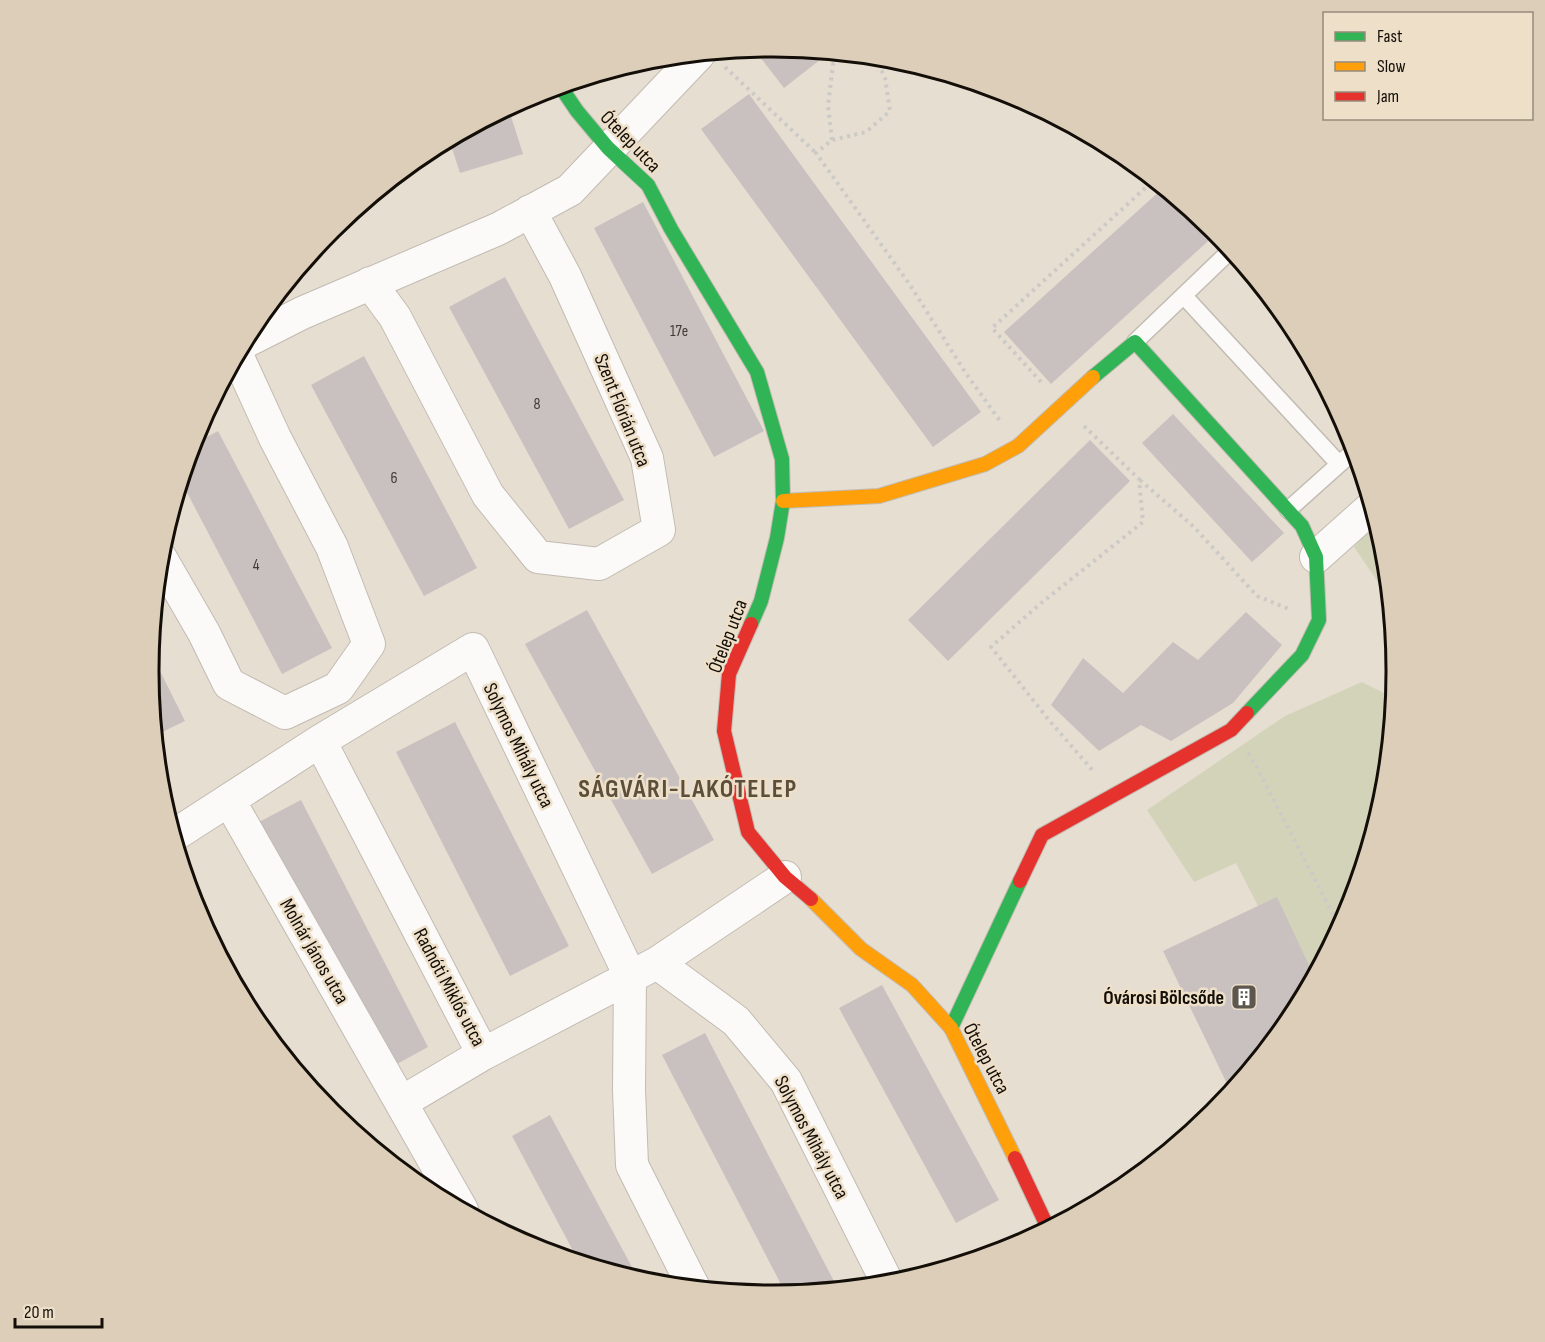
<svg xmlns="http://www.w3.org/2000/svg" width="1545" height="1342" font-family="'Sofia Sans Condensed',sans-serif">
<rect width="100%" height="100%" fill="#e6ded1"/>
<path fill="#d3d3b9" d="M1377 521 1385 550 1389 594 1380 585 1354 547Z
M1362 682 1394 698 1385 793 1349 910 1304 995 1236 863 1194 882 1147 810 1285 716Z"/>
<path fill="#c9c1bf" d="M773 47 830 52 784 88 753 48Z
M749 94 981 412 933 447 701 129Z
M508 107 523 154 460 173 449 139Z
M1163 188 1217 233 1051 384 1004 332Z
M643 202 764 431 714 457 594 228Z
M505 277 624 500 569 529 449 307Z
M364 356 477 568 424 596 311 385Z
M1173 414 1284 533 1252 562 1142 443Z
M218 431 332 648 282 674 181 481 192 445Z
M1090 440 1130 481 948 661 908 620Z
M587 610 714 840 652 874 525 644Z
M1246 612 1282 645 1233 703 1171 741 1141 725 1099 751 1051 705 1083 658 1123 693 1173 642 1198 660Z
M150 651 185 721 154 736 148 671Z
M455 722 569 946 510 976 396 752Z
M301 800 428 1047 386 1070 259 822Z
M1277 897 1314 976 1292 1018 1231 1092 1163 951Z
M882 985 999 1200 956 1223 839 1008Z
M705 1033 838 1289 786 1294 662 1055Z
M550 1115 639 1280 579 1262 512 1136Z"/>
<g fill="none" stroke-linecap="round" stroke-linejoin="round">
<defs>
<path id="lane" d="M1184 296 1339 464
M1135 342 1231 250
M1288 510 1355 450"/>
<path id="street" d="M370 283 395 317 488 495 538 557 599 564 659 530 647 458 565 276 530 211
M243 343 302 313 498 229 570 190 699 54
M159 555 204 633 229 684 285 713 338 688 369 644 332 547 275 438 237 355
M1316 557 1372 507
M320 741 483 1054
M229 800 462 1210
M173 836 320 741 473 649 630 976 629 1090 632 1165 694 1288
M657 963 736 1021 786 1081 888 1284
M402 1102 483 1054 657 963 785 877"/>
<path id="fast" d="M560 86 577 111 608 148 648 185 671 229 757 372 782 459 783 501 777 538 761 601 751 624
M1093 377 1135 342 1302 526 1316 557 1319 620 1302 655 1247 713
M951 1028 1020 881"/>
<path id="slow" d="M783 501 879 496 985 464 1018 446 1093 377
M811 899 861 949 912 985 951 1028 1015 1158"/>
<path id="jam" d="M751 624 729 674 724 731 748 832 785 877 811 899
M1020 881 1042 835 1231 730 1247 713
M1015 1158 1048 1228"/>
</defs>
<use href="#lane" stroke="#c2bbb2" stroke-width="19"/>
<use href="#street" stroke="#c2bbb2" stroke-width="34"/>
<use href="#fast" stroke="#c2bbb2" stroke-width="16"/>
<use href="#slow" stroke="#c2bbb2" stroke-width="16"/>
<use href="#jam" stroke="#c2bbb2" stroke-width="16"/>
<path stroke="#cccac6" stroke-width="4" stroke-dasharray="3 4.5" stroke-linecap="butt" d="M875 57 885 78 890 111 866 132 832 140 816 153 910 285 965 372 1000 421
M634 64 638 74
M725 67 816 153
M832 140 828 106 833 64 848 54
M1041 382 992 328 1154 180
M1084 426 1139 479 1143 522 1040 604 991 647 1048 719 1094 772
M1140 480 1194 527 1257 596 1289 609
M1248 753 1255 764 1340 928"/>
<use href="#lane" stroke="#fbfaf8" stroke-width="16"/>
<use href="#street" stroke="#fbfaf8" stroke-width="32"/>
<use href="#fast" stroke="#30b455" stroke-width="14"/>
<use href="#slow" stroke="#ff9f0a" stroke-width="14"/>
<use href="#jam" stroke="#e5322d" stroke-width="14"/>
</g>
<defs>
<symbol id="building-square" viewBox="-11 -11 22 22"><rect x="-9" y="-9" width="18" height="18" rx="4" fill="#5d574e" stroke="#eedfc9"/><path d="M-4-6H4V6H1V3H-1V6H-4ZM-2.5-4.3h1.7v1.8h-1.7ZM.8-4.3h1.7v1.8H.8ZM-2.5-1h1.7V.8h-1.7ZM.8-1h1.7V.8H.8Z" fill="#fff"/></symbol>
</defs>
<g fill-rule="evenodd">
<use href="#building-square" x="1229" y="982" width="30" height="30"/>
</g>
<g text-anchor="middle" stroke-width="5" stroke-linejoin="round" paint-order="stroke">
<g font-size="16" fill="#403b35">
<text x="679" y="336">17e</text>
<text x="537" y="409">8</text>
<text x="394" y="483">6</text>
<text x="256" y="570">4</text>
</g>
<g font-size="20" fill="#130e07" stroke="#eedfc9">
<text transform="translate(631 141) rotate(46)" y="7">Ótelep utca</text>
<text transform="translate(623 410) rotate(68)" y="7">Szent Flórián utca</text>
<text transform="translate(727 636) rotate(-69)" y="7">Ótelep utca</text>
<text transform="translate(519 745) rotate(64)" y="7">Solymos Mihály utca</text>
<text transform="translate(315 951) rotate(60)" y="7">Molnár János utca</text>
<text transform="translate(450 987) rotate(62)" y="7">Radnóti Miklós utca</text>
<text transform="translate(987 1058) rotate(62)" y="7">Ótelep utca</text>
<text transform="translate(812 1137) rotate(62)" y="7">Solymos Mihály utca</text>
</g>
<g font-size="20" font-weight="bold" fill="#130e07" stroke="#eedfc9" text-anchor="end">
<text x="1224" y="1004">Óvárosi Bölcsőde</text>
</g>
<g font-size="26" font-weight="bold" letter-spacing="1.5" fill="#5b4e3b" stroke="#eedfc9">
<text x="688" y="797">SÁGVÁRI-LAKÓTELEP</text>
</g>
</g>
<path d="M0 0H1545V1342H0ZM772 57H773A613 613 0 0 1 1386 670V672A613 613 0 0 1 773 1285H772A613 613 0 0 1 159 672V670A613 613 0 0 1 772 57Z" fill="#dcceb9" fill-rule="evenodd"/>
<path fill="none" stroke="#130e07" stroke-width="3" d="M772 57H773A613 613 0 0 1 1386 670V672A613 613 0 0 1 773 1285H772A613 613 0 0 1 159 672V670A613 613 0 0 1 772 57Z"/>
<rect x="1323" y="12" width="210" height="108" fill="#eedfc9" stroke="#968b7b" stroke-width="1.5"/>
<rect x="1335" y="32" width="30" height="9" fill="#30b455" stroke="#968b7b" stroke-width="1.5"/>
<text x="1377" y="42" font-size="18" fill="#130e07">Fast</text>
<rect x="1335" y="62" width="30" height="9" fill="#ff9f0a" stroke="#968b7b" stroke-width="1.5"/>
<text x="1377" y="72" font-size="18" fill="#130e07">Slow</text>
<rect x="1335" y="92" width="30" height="9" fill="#e5322d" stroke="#968b7b" stroke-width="1.5"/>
<text x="1377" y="102" font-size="18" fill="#130e07">Jam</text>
<path d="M15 1318v9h87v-9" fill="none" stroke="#130e07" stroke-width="3"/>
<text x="24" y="1318" font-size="18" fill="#130e07" stroke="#eedfc9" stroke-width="4.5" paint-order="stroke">20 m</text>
</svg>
